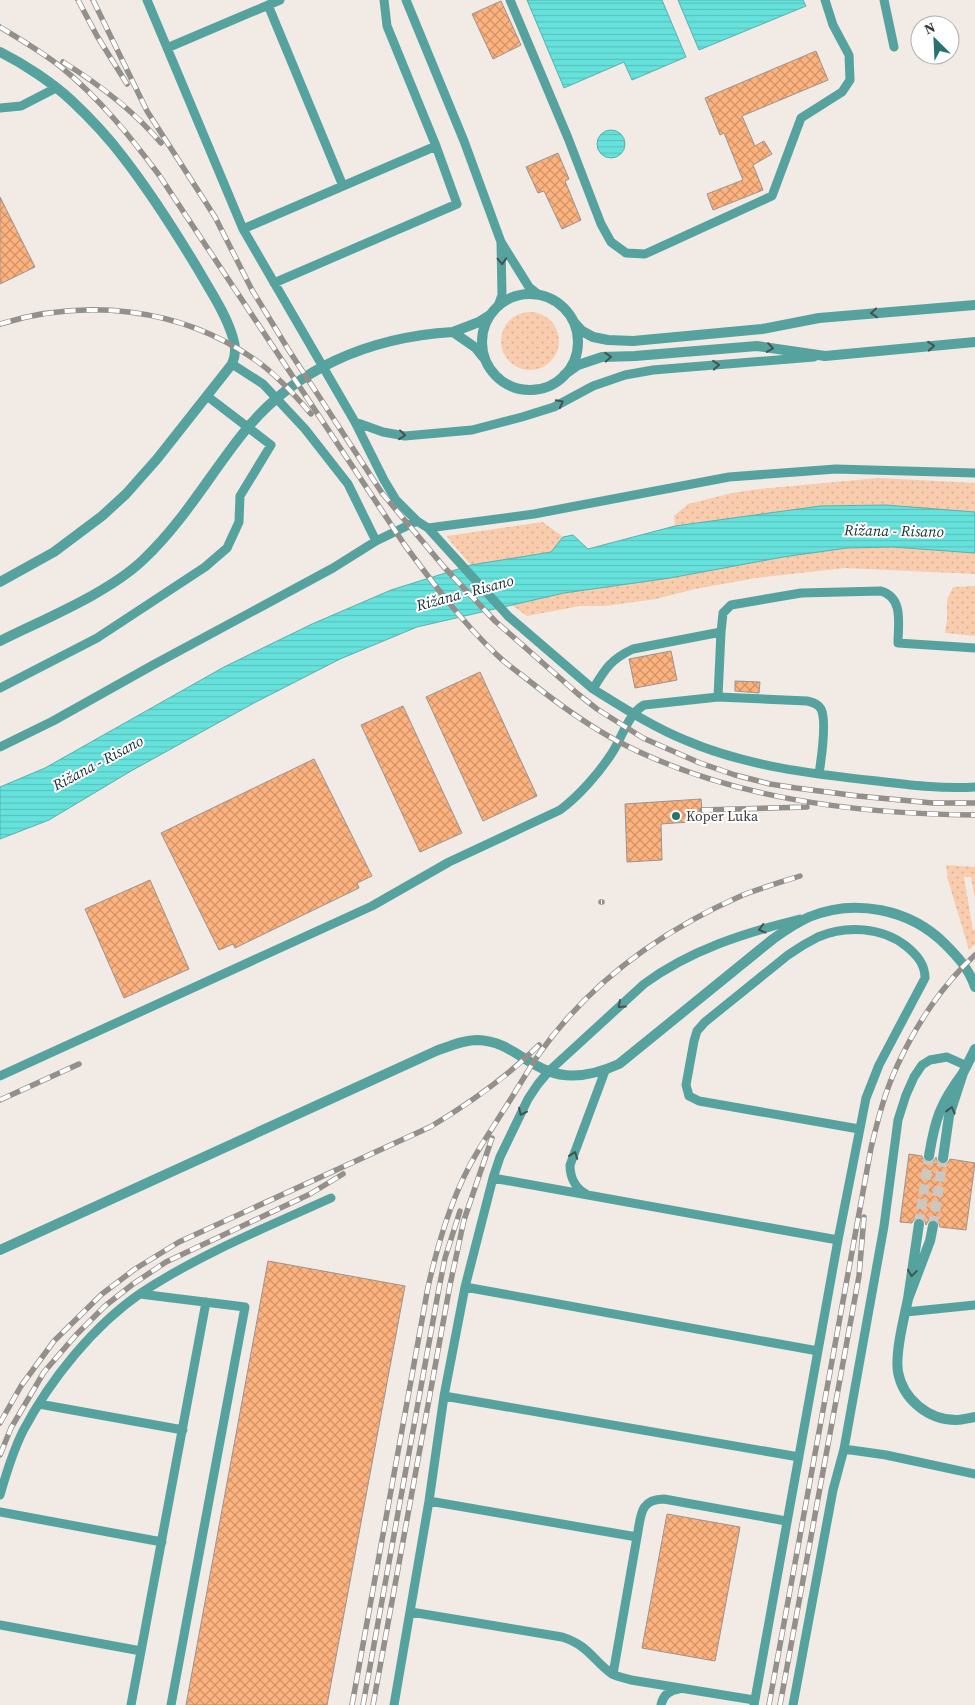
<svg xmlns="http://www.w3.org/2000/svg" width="975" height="1705" font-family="'Source Serif 4',serif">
<defs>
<pattern id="green-dots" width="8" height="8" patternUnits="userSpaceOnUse" patternTransform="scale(1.25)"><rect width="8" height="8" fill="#f9ccae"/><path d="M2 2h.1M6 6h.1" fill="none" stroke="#d6b096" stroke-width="1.8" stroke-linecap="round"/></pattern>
<pattern id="water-rules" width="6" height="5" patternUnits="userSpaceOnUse" patternTransform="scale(1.25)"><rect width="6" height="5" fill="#66e2dd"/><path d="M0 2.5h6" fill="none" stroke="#59c3be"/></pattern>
<pattern id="building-cross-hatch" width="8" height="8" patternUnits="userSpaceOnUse" patternTransform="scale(1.25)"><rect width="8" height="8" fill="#feb37f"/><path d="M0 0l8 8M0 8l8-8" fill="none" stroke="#cf9369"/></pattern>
</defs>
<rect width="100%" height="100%" fill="#f1eae5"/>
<path fill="url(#green-dots)" d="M501 341a29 29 0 1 1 58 0a29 29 0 1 1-58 0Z
M878 478 975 483V512L884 505 820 506 675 526 674 516 688 504 732 493 759 489Z
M543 522 563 537 552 552 471 565 450 541 447 536Z
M892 547 975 553V574L845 568 756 578 695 589 656 599 605 606H580L527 616 510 604 564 593 670 578 783 557 847 548Z
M975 586V636L945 633 947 619V600L953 587Z
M946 865 975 867V899L971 877H964L973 930H975V944L969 950 948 880Z"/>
<path fill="url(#water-rules)" stroke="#59b0ac" d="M527 0H662L686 57 632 80 624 62 564 88Z
M678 0H803L806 6 699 50Z
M597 144a14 14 0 1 1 28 0a14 14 0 1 1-28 0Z
M886 505 975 512V553L892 547 847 548 783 557 670 578 564 593 417 627 340 659 254 703 131 771 49 820 0 839V787L45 768 224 667 312 624 391 590 471 565 551 552 563 537 573 535 588 549 675 526 820 506Z"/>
<path fill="url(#building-cross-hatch)" stroke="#9b9490" d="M501 1 521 45 493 59 472 14Z
M816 51 828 80 742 116 755 146 764 141 772 154 753 165 763 190 713 210 707 194 743 180 724 133 720 135 705 98Z
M558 153 569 179 565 181 581 220 562 229 544 191 538 193 526 167Z
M0 197 35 267 0 284Z
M671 651 677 680 635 688 629 659Z
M480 672 537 796 483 821 426 697Z
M735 681 760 682 759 693 735 691Z
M403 706 462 833 420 852 361 725Z
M314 759 372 876 357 883 359 888 235 948 233 944 219 950 161 833Z
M701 799 703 821 661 824 662 860 627 862 625 804Z
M150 880 189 969 124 998 85 909Z
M909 1154 922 1156 924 1161 928 1163 934 1161 936 1157 938 1163 943 1165 948 1163 950 1159 975 1163 966 1230 940 1227 938 1221 934 1219 928 1221 926 1225 924 1219 920 1217 914 1219 912 1223 900 1222Z
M268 1261 405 1286 327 1705H186Z
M667 1514 740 1527 715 1661 642 1648Z"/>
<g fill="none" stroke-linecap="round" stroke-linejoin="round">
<path stroke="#cdc7c2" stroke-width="10" stroke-dasharray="10 5" stroke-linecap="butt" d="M919 1224 929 1156
M933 1226 943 1158"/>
<path stroke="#55a29f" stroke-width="9" d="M147 0 243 229 355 422 384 480 396 500 417 521 428 528 508 616 593 689
M406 0 464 141 501 242
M510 0 568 138 601 224 611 242 626 253 645 254 772 196 801 118 842 92 850 80 849 55 833 25 825 0
M884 0 894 47
M268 5 343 186
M167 48 280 0
M0 108 21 106 56 88
M243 229 436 146
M274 283 457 204 436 146 387 26 384 0
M498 306 502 295 501 242 529 287 539 295
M232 364 263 384 305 429 348 484 376 541
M355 422 383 432 405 436 472 430 522 417 554 407 593 386 625 375 653 370 814 357
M428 528 534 514 729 477 836 469 975 473
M975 648 898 643C898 624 904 598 881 591L801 593 731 605 723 613 721 632 633 649C611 659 605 669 593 689 622 707 653 727 685 740 745 766 812 774 877 781 909 785 942 789 975 787
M0 688 97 638 205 567 227 548 239 522 240 496 271 445 207 396
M718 697 721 632
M0 747 53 721 153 665 333 568 376 541 417 521
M0 1076 372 906 449 862 560 810C579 796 599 773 612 753 622 738 628 714 644 705L718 697 807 701C813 702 818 704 821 709 827 721 821 761 819 774
M493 1178 838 1240
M586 1194C575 1188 570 1177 570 1165L605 1071
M465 1287 818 1351
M140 1294 245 1307 171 1705
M906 1312 975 1305
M444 1396 799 1457
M39 1404 183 1430
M844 1449 886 1455 975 1474
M0 1495C6 1474 13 1451 23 1431 50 1380 93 1326 141 1293 200 1254 267 1227 331 1198
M429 1501 637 1537 613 1674
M0 1512 162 1542
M637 1537C641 1517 639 1499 664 1499L786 1521
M411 1612 562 1637C588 1645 593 1660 612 1674 618 1677 625 1678 631 1680L754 1700
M0 1625 141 1651
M131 1705 206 1302
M394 1705 429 1501 444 1396 465 1287 493 1178 500 1157 528 1099 538 1084 549 1071 644 984C690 950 744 933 800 919
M661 1705C663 1695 670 1690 679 1689
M754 1705 838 1240 866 1098 879 1065 925 978C925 964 917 955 906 946 882 927 846 925 818 937 808 942 798 948 788 955L705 1022 697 1031 694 1041 686 1085 689 1096 699 1101 859 1129
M793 1705 833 1490 844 1449 884 1226 898 1120 906 1095 914 1077 922 1065 930 1060 947 1057 967 1066"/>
<path stroke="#55a29f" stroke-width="10" d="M0 52C24 64 53 83 72 101 90 118 108 137 123 157 151 193 175 231 199 271 211 292 226 314 233 338 236 347 236 355 232 364L157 459 126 494 102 516 54 552 0 582
M482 342a48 48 0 1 1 96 0a48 48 0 1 1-96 0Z
M573 321 582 331 593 337 608 340 633 341 762 329 819 318 975 305
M483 357 476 348 453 332 479 322 490 315
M564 375 578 365 602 357 635 356 757 346 825 356 975 342
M0 641C44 619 109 593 144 559 182 523 208 478 240 437 292 369 369 337 453 332
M963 1073 975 1049
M929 1156C935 1119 940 1104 963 1073L949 1116 943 1158
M919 1224 908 1299 930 1241 933 1226
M0 1250 436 1051C450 1046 463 1040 477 1040 508 1041 522 1061 548 1071 571 1080 597 1074 619 1064L773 939C784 931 796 923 809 917 855 898 910 909 945 944 958 957 969 969 975 987
M908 1299C904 1318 895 1353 898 1372 903 1399 928 1420 956 1420 962 1420 969 1418 975 1417"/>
<defs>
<path id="rail" d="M78 0 97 36 127 84
M93 0 147 111 215 217 252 290 288 349 382 493 444 567 495 621 578 694 597 709 643 738 700 763 735 775 770 784 796 788 858 796 933 803H975
M0 27C21 40 42 52 61 67 99 98 130 136 159 175L404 544C432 582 461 621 496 654 506 664 518 672 528 680 557 703 587 725 619 742 727 798 854 814 975 815
M63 62C100 85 133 110 161 143
M0 324C85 298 179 307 254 359 276 374 294 394 311 414
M702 810 807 807
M601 902H602
M0 1100 79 1064
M0 1423 21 1386 54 1341 102 1294 135 1269 179 1242 430 1127C470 1103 506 1078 539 1045
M0 1455 11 1428 44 1372 76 1335 105 1306 133 1284 166 1262 310 1194 343 1174
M352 1705 428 1287C438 1244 450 1202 471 1163 482 1143 495 1124 507 1105 518 1088 528 1070 539 1054 590 982 663 930 743 895 761 888 781 882 800 876
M363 1705 439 1288 445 1258 460 1211
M373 1705 450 1285 464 1220 492 1138
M769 1705 871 1148C878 1119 885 1091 898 1064 916 1025 943 984 975 955
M780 1705 859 1276 864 1217"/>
</defs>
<use href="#rail" stroke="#938f8b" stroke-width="5.5"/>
<use href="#rail" stroke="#fff" stroke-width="4" stroke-dasharray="11" stroke-linecap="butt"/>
</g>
<defs><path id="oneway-chevron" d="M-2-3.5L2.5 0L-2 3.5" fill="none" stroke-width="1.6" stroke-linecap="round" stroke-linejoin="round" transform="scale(1.25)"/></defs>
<g stroke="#425452">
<use href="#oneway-chevron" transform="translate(502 261) rotate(88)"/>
<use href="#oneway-chevron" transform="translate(874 313) rotate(175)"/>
<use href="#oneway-chevron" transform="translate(931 346) rotate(-5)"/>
<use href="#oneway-chevron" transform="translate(770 348) rotate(8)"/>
<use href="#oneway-chevron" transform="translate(608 357) rotate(-4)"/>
<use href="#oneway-chevron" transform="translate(716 365) rotate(-5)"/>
<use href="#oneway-chevron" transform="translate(560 403) rotate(-27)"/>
<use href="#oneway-chevron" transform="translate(402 435) rotate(6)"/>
<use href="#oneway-chevron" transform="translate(762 929) rotate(165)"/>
<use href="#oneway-chevron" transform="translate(621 1005) rotate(138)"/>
<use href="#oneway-chevron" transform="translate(951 1110) rotate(-76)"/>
<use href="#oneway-chevron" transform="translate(522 1112) rotate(116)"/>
<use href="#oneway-chevron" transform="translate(574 1155) rotate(-70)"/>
<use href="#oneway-chevron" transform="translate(912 1273) rotate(98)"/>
</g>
<circle fill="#28726f" stroke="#fff" stroke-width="2" cx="676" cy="816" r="5"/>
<g text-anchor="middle" stroke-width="4" stroke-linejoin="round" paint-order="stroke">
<g font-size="14" fill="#3c3a38" stroke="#fff" text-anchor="start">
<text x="686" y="821">Koper Luka</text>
</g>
<g font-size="15" font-style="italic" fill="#182e2d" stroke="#fff">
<text transform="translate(894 531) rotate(1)" y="5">Rižana - Risano</text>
<text transform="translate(465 593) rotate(-15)" y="5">Rižana - Risano</text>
<text transform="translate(98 763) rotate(-28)" y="5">Rižana - Risano</text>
</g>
</g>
<g transform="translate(935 40) rotate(336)"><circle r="24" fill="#ffffff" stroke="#b1b0af"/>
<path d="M0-4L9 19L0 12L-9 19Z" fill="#28726f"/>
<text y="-8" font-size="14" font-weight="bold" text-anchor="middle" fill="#3c3a38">N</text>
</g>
</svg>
